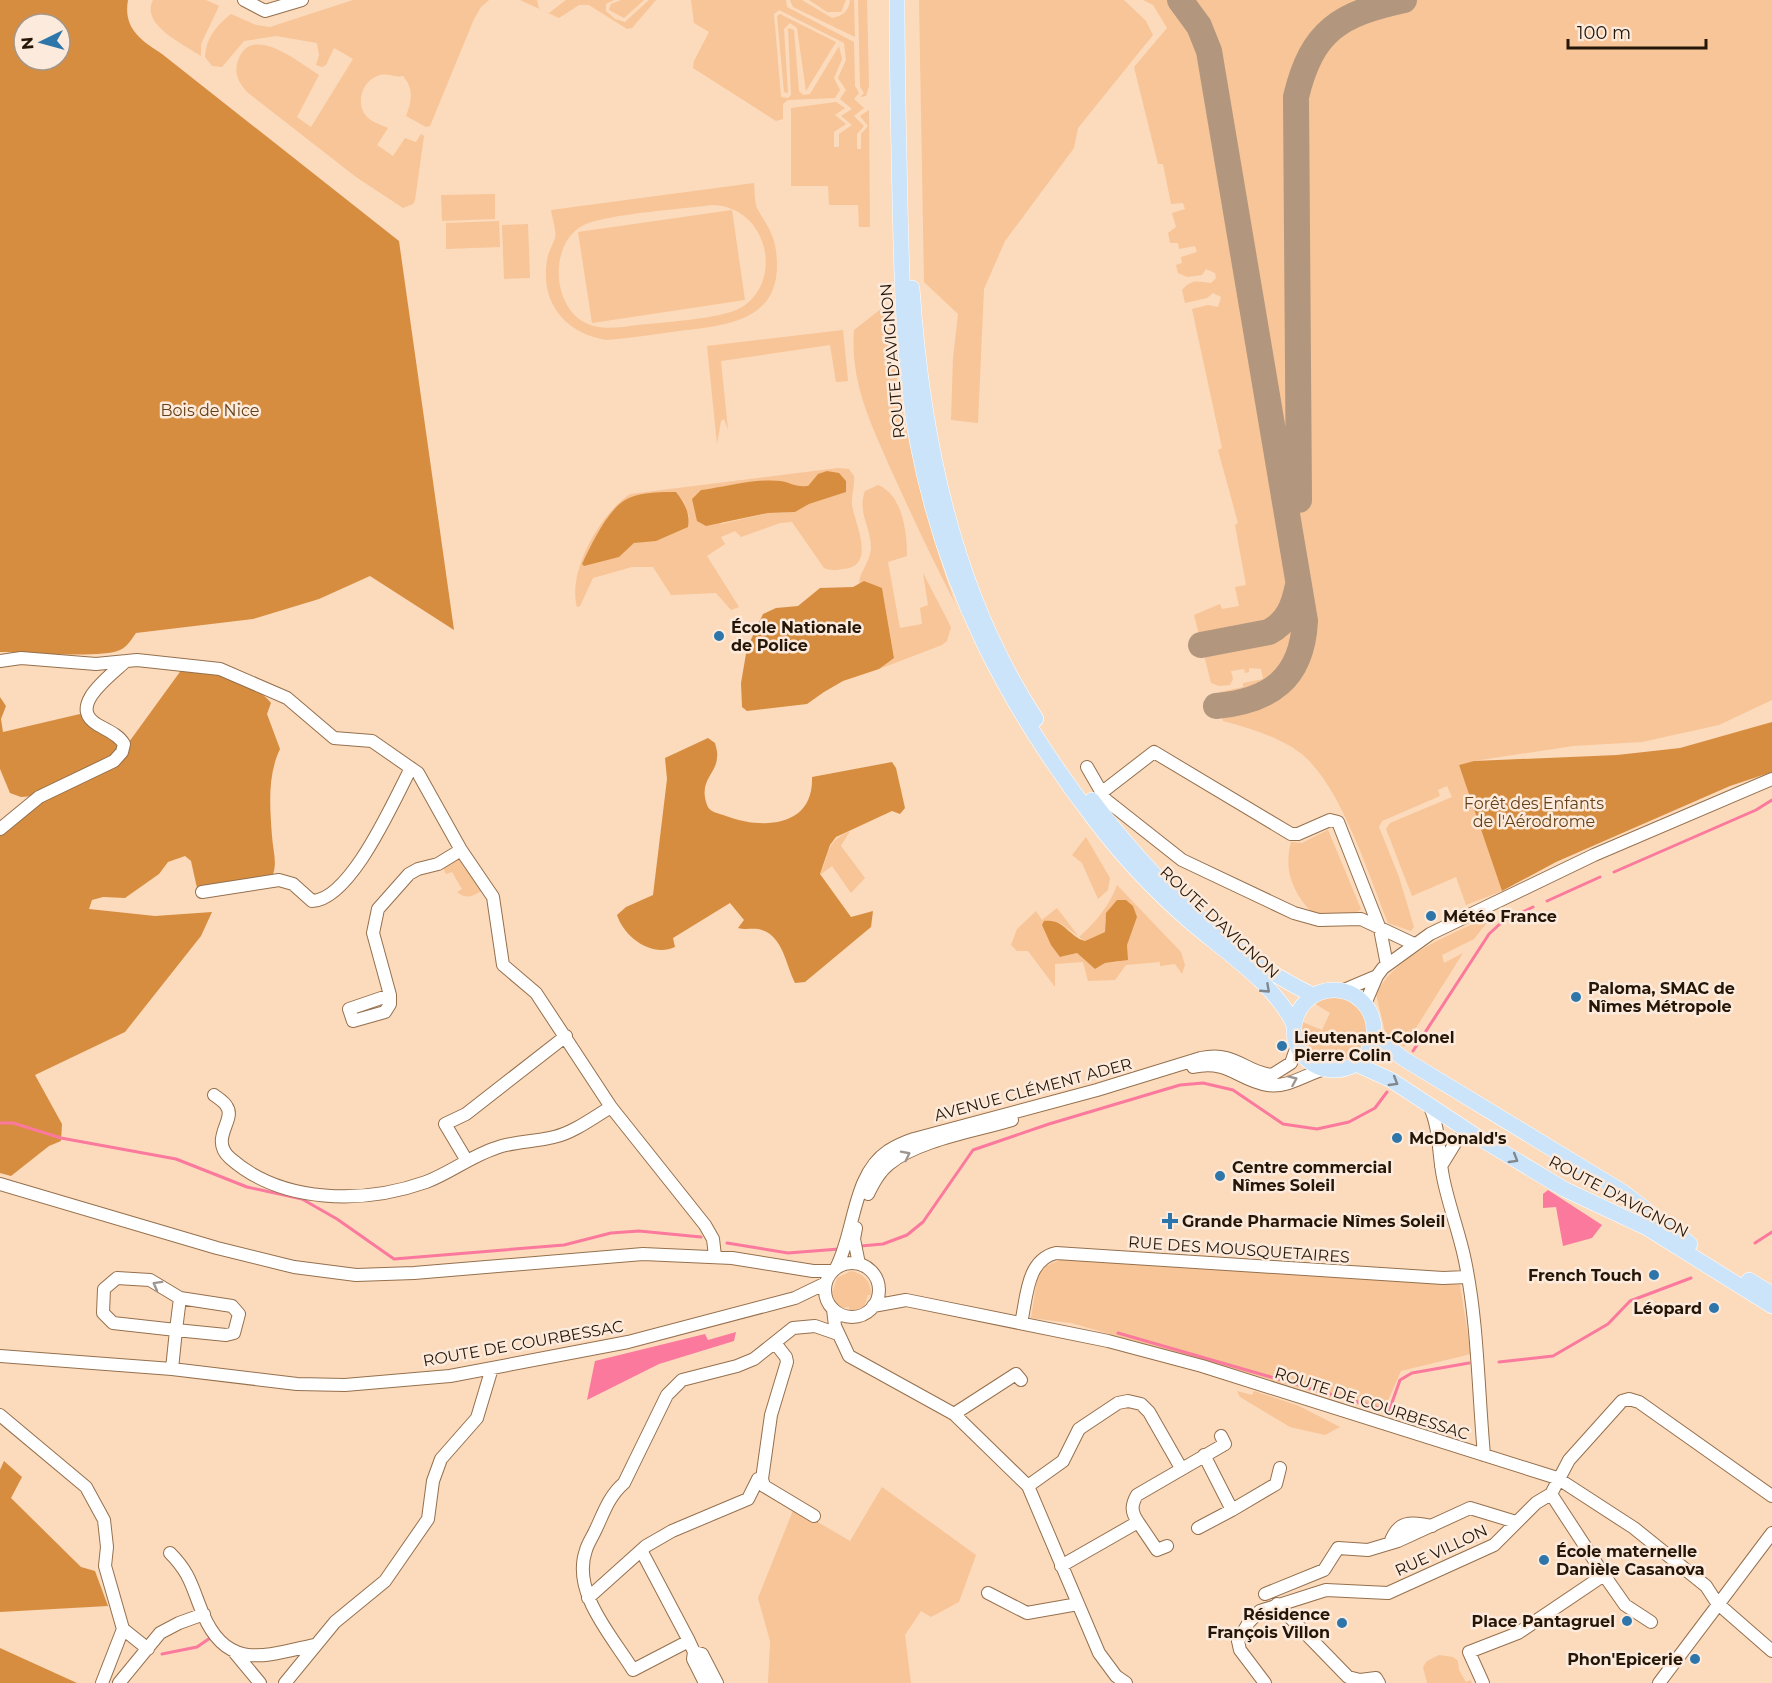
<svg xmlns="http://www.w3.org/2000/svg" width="1772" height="1683" font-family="Montserrat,sans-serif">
<rect width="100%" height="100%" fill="#fcdabc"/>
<path fill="#f7c597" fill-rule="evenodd" d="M153 0H206L219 6 201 44V56C184 44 140 25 153 0Z
M353 0H489L481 7 474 19 430 126 426 127 406 116C412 100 414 89 403 76 395 78 389 73 380 75 363 79 354 103 367 117 372 122 381 125 388 128L377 145 393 156 405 138 416 142 421 134 424 136 415 200 413 204 403 208 356 177 247 92C238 81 233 73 239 58 253 24 300 63 319 75L297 117 311 127 353 59 334 48 326 65 322 67 316 65 319 55 317 43 276 36 244 41 222 67 212 66 205 57C206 38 217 25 231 14L256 25 270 27Z
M520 0H537L539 9 549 13 566 0H614L606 4V11L615 19 625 22 649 0H656L632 28 627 29 589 5H579L559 18Z
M621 0H644L624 18 609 10 611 4Z
M691 0H786L787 7 854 42 855 86 859 93 854 99 864 108 854 116 864 126 857 134V149H861V134L868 126 860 116 869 110 870 227H859L858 205H829L828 186H791V108L836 102 845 108 835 115 846 124 834 132V147H839V134L852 125 841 116 852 109 840 99 846 90 838 78 846 60 844 43 779 10 774 14 781 97 788 98 791 95 788 28 794 30 799 91 803 95 810 94 839 46 842 59 834 78 840 90 835 98 788 100 783 104V119L776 121 693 68 694 61 709 32 694 23Z
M790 0H802L832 18C843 16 849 11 850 0H854L855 37 793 7Z
M809 0H846L841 12H827Z
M858 0H867L869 86 866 96 860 97 864 93 860 87Z
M919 0H1124L1146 21 1153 35 1078 128 1074 148 1005 241 984 289 978 423 951 420 953 358 958 314 924 282Z
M1143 0H1772V700L1719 725 1642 742 1573 746 1474 761 1459 765 1502 891 1466 905 1456 877 1412 896 1386 829 1390 823 1452 797 1447 786 1438 790 1440 796 1382 821 1379 827 1399 877 1414 927 1411 931 1388 923C1369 876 1340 782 1299 752 1277 736 1249 728 1223 721L1216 697 1220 692 1243 687V683L1263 679 1261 669 1249 668V672L1245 673 1244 669 1231 671 1233 679 1230 685 1219 686 1211 683 1194 615 1220 604 1222 609 1239 606 1235 587 1246 585 1235 525 1238 523 1218 450 1222 448 1192 309 1208 305 1218 307 1221 297 1213 293 1207 298 1185 303 1182 290C1193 278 1197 282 1211 283L1216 278 1215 273 1206 269 1202 275 1187 277 1178 273 1176 265 1182 263 1181 257 1197 252 1195 246 1179 249 1178 243H1170L1168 233 1176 227 1172 213 1185 209 1183 203 1171 204 1163 164H1158L1134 67 1167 28 1153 5Z
M780 14 836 42 806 91 797 28 790 23 784 29 788 93 784 92 777 16Z
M754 183C755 191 754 204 758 210 766 224 774 234 776 251 785 320 730 325 679 331 655 334 631 338 606 340 565 333 540 303 547 260 548 252 553 245 555 238 557 231 552 218 551 210ZM712 205C768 206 784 281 742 307 721 320 658 322 630 326 614 328 597 330 582 321 552 302 550 244 582 226 604 214 683 209 712 205Z
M495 194V219L442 221 441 195Z
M732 210 745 300 592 323 578 232Z
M499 221 500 247 446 249V223Z
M528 224 530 278 504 279 502 225Z
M886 305C899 407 920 506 955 603 933 561 913 518 893 474 872 426 850 384 854 330Z
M843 330 848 381 836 382 830 345 721 361 728 430 724 419 721 421 717 444 707 346Z
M838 468 849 469 854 476C855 487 851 495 852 505 855 524 877 567 843 569 836 570 831 571 824 568L792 522 780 523 741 537 735 531 721 537 725 544 707 556 739 607 731 610 716 593 671 595 653 567H632L593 578 580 606 577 607C567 571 601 513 630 494ZM818 474 846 481 845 492 809 504 795 512 768 513 721 524 701 490C724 487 748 481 771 481 785 481 794 487 808 486ZM676 492 684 502 689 517 641 542 634 543 619 557 582 564C606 515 617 490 676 492Z
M878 485C903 495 907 533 907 556L888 562 900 628 922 624 920 608 928 605 923 573 951 627 947 641 942 645 879 669 894 657 882 588 859 584C860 570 870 563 871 548 871 527 857 512 865 491Z
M1328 830 1361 909 1357 912 1315 916C1294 894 1283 873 1291 842L1302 843Z
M850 831 841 846 865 878 851 893 832 866 820 875C830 853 825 842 850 831Z
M1086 837 1110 878 1108 890 1098 899 1082 863 1072 855Z
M460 855 481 891C472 897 466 899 457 892L462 889 452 872 446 874 442 866Z
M1117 885 1181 952 1185 965 1182 974 1175 964 1160 966V962L1126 965 1115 980 1088 981 1083 962 1055 964V987L1028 951H1017L1011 945 1017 929 1036 911 1042 920 1057 908 1079 937C1095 923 1110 905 1117 885ZM1137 917 1119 962 1105 963 1095 969 1077 953 1061 957 1042 925 1060 923 1085 941 1105 932V919Z
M1493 915 1474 939 1442 955 1444 963 1463 953 1404 1047 1386 1036 1376 994C1397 953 1453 934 1493 915Z
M1335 996C1398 1008 1356 1088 1314 1055 1303 1047 1301 1035 1302 1022L1322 1030 1330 1013 1314 1003Z
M1063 1259 1460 1285 1471 1354 1401 1371 1383 1412 1071 1323 1031 1318 1037 1279 1045 1266Z
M851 1271C864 1274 871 1281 871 1295H868L864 1307 849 1311V1307L844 1308 838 1306 832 1293 837 1278Z
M1237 1391 1252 1395 1254 1391 1299 1406 1340 1427 1325 1435 1290 1427 1240 1397Z
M882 1487 976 1555 959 1602 931 1617 921 1611 905 1635 911 1683H768L770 1641 758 1598 794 1508 850 1541Z
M1439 1655 1453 1657 1458 1661 1459 1670 1466 1682 1471 1680 1472 1683H1427L1423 1667 1427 1661Z"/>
<path fill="#d78d40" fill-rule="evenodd" d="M0 0H128C123 28 140 40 162 54L399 241 454 630 370 576 319 599 253 619 136 633C131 640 127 647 120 650 101 659 24 652 0 652ZM24 24H60V60H24Z
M827 471 839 473 846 481V492L809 504 795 512 768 513 706 526 697 521 692 499 701 490C726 487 756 478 781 481 792 483 794 487 808 486L818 474Z
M676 492C685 503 690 513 688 527L656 541 634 543 619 557 584 566 582 564C591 545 609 506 629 498 642 492 662 492 676 492Z
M864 581 882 588 894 658 879 669 843 681 824 692 807 704 747 711 742 707 741 683 747 648 763 614 776 608 798 606 820 588 853 587Z
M182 669C213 674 251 678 271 703L267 714 280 749C267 776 270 808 272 836 273 852 278 863 272 877L197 888 191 861 185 856 168 862 159 874 125 898 103 897 92 900 89 909 155 916 212 912 201 936 125 1032 35 1075 62 1124 61 1141 49 1146 11 1176 0 1173V831L41 800 104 770 129 742Z
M0 697 6 706 1 719 3 732 80 714 116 739 119 749 110 756 34 796 21 797 10 793 0 769Z
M1772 722V772L1730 786 1556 862 1502 891 1459 765 1474 761 1617 755 1680 748Z
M708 738 715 743C716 747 718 753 717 757 717 774 698 780 707 805 710 813 719 813 726 816 763 830 814 827 812 777L892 762 896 768 905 808 900 814 892 811 836 837 830 845 820 874 851 917 873 911 871 927 805 982 795 983C785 963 783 934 758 929 751 928 746 930 738 928L744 920 730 903 673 938 675 947C652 958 624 937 617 915L626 907 653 895 667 779 665 758Z
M1117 900H1126L1133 906 1137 917 1127 945 1128 960 1105 963 1095 969 1077 953 1060 957 1051 945 1042 925 1044 921C1064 918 1068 936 1085 941L1105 932 1106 913Z
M4 1461 22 1477 11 1498 81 1567 95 1571 108 1606 0 1612V1470Z
M0 1648 77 1683H0Z"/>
<path fill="#fa799d" d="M1548 1190 1602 1225 1592 1238 1563 1246 1556 1207 1543 1208V1194Z
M736 1332 734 1341 659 1364 587 1400 595 1361 705 1334 708 1340Z"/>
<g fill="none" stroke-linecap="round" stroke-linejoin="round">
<path stroke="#fa799d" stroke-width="3" d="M1614 872 1756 810 1772 800
M1547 901 1600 877
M1413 1051 1489 934 1502 922 1533 907
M0 1123H13L61 1138 176 1159 247 1187 302 1199 337 1219 394 1259 564 1245 611 1233 639 1231 701 1237
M727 1243 788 1253 839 1249
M1755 1243 1772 1232
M861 1246 883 1244 907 1235 923 1222 973 1150 1049 1124 1180 1085 1203 1083 1233 1090 1283 1124 1317 1129 1349 1122 1375 1108 1387 1092
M1118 1333 1389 1411 1400 1380 1412 1373 1469 1363
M1499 1362 1553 1356 1608 1324 1630 1301 1691 1278
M162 1654 197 1647 213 1636"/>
<path stroke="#b2967e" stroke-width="26" d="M1180 0 1199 26 1209 51 1305 621C1302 679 1270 701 1216 706
M1299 500 1296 97C1312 30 1340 14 1404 0
M1201 645 1269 632C1288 622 1294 605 1298 585"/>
<defs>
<path id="minor" d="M244 0 265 11 302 0
M0 661 21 658 96 664 137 660 220 669 287 698 334 738 372 741 418 773 461 850 493 897 503 965 536 993 611 1107
M1087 767 1106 800 1182 860 1294 913 1319 920 1361 919 1414 944
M1101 793 1154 752 1291 834H1298L1330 820 1338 822 1380 929 1387 965
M0 829 39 797 114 761 122 752 124 744C119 735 107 730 98 725 66 707 110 676 126 661
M202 892 279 880 293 884 312 901C351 900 394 800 411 768
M1344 990 1377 976
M390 995V1004L385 1012 353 1021 349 1009 390 995 373 933 378 909 409 874 418 869 438 864 461 850
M1365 1004 1377 976 1383 968 1430 934 1594 855 1772 779
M1193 1067C1229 1059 1239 1081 1268 1085 1288 1088 1306 1074 1325 1069
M214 1095C218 1098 225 1102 227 1107 236 1120 209 1139 230 1158 282 1204 364 1204 426 1182 450 1173 471 1156 496 1148 514 1141 535 1142 554 1137 573 1133 594 1117 611 1107L705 1225 713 1239 715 1256
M1429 1105C1440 1128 1438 1152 1443 1177 1448 1203 1458 1229 1464 1256 1478 1320 1478 1390 1484 1455
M467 1161 445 1124 466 1114 566 1036
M1441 1166 1457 1140 1471 1133
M0 1184 217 1248 294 1267 356 1275 414 1273 643 1254 732 1258 813 1271H833
M868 1194C873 1184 879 1172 889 1164 918 1140 976 1131 1012 1120
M856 1228 854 1239 859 1264
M825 1290a27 27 0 1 1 54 0a27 27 0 1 1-54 0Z
M836 1268C855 1233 852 1175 888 1151 896 1146 905 1142 914 1139L1097 1090 1201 1058C1236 1051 1244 1072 1272 1075L1291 1063 1297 1046
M873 1306 906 1300 1108 1341 1202 1366 1557 1478 1634 1528 1706 1586 1717 1603 1772 1651
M833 1309 835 1326 849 1356 954 1414 1028 1486 1099 1653 1116 1676 1126 1683
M1021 1323C1027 1298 1026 1260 1056 1253L1443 1278 1467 1277
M775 1343 786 1357 787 1362 771 1415 762 1479 764 1486 814 1516
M0 1356 172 1369 297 1384 345 1385 450 1376 628 1342 795 1298 826 1283
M172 1369 176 1330 113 1323 103 1313 104 1289 117 1278 150 1280 180 1298 176 1330 226 1335 234 1333 239 1314 232 1306 180 1298
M954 1414 1016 1374 1021 1380
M0 1415 86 1487 104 1520 107 1547 105 1566 123 1629 102 1683
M1204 1455 1232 1510 1276 1484 1280 1468
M1028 1486 1063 1461 1079 1429 1118 1403 1128 1401 1141 1404 1149 1412 1181 1468
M1138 1522 1157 1550 1167 1546
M1198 1528 1232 1510
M1390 1543C1398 1520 1410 1522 1432 1526
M642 1552 688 1639 685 1643 633 1670C612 1636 571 1592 586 1550 588 1543 593 1536 596 1529 604 1512 609 1496 624 1483L667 1395 682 1380 737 1366 754 1359 793 1328 815 1326 838 1334
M170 1553C191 1574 192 1588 203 1614 227 1671 265 1656 314 1645
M1061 1566 1138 1522C1131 1512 1131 1505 1137 1495L1225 1444 1221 1436
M1604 1575 1625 1605 1651 1622
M988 1593 1027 1613 1078 1604
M1265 1594 1324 1570 1338 1548 1368 1550 1398 1541 1470 1508 1516 1522
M588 1598 646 1546 672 1531 748 1499 758 1479H762
M1277 1604 1348 1677 1360 1680 1376 1678 1379 1683
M123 1629 148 1649
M688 1639 694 1652 693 1659 705 1683
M694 1652 702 1654 717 1683
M235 1653 260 1683
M119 1683 160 1633 179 1623 204 1614
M285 1683 335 1622 385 1581 428 1519 433 1481 441 1459 477 1418 492 1368
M1265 1683 1240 1650 1238 1641 1249 1622 1260 1611 1326 1590 1388 1593 1494 1545 1536 1503 1551 1494 1569 1460 1622 1401 1629 1399 1639 1402 1772 1496
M1483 1683 1469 1652 1518 1633 1604 1575 1551 1494
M1659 1683 1772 1533"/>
<path id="major" d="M897 0C897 81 899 162 901 243 903 310 905 379 918 445 945 586 1007 706 1094 819 1121 855 1154 890 1188 920 1222 950 1276 984 1294 1025
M912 288C922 437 953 592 1036 719
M1092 800C1148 875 1228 955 1313 995
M1294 1030a40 40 0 1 1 80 0a40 40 0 1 1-80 0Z
M1374 1036 1404 1059 1623 1192 1690 1244
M1356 1064 1391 1080 1476 1136 1564 1189 1647 1228 1772 1306
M1749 1280 1772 1294"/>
</defs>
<use href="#minor" stroke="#95704d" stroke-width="14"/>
<use href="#major" stroke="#fff" stroke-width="16"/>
<use href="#minor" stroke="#fff" stroke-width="12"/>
<use href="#major" stroke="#cbe4f9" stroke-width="15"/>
</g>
<defs><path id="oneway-chevron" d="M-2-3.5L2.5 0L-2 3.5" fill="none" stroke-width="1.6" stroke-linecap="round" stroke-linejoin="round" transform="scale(1.5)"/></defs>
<g stroke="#80878d">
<use href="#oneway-chevron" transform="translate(1266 989) rotate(43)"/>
<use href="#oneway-chevron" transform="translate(1394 1082) rotate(31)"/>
<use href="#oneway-chevron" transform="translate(1514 1159) rotate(31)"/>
</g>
<g stroke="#9d9690">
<use href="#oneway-chevron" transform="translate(1293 1080) rotate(-24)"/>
<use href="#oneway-chevron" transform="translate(906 1155) rotate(-27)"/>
<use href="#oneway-chevron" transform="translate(157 1285) rotate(-151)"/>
</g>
<g fill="#2e75a9" stroke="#fcebdc" stroke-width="2">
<circle cx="719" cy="636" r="6"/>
<circle cx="1431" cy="916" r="6"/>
<circle cx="1576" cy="997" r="6"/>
<circle cx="1282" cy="1046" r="6"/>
<circle cx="1397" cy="1138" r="6"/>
<circle cx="1220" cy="1176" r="6"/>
<path d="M1167 1212h6v6h6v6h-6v6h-6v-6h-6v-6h6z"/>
<circle cx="1654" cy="1275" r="6"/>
<circle cx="1714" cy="1308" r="6"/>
<circle cx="1544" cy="1560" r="6"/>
<circle cx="1627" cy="1621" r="6"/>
<circle cx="1342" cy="1623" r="6"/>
<circle cx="1695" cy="1659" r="6"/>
</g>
<g text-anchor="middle" stroke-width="5" stroke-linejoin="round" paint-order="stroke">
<g font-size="16" fill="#251608" stroke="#fcebdc">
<text transform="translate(892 361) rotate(-95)" y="6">ROUTE D'AVIGNON</text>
<text transform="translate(1220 922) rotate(43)" y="6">ROUTE D'AVIGNON</text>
<text transform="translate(1033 1089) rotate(-15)" y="6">AVENUE CLÉMENT ADER</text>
<text transform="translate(1619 1196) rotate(28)" y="6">ROUTE D'AVIGNON</text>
<text transform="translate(1239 1249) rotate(4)" y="6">RUE DES MOUSQUETAIRES</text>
<text transform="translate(523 1343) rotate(-10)" y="6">ROUTE DE COURBESSAC</text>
<text transform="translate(1372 1403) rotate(18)" y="6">ROUTE DE COURBESSAC</text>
<text transform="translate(1441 1550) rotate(-25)" y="6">RUE VILLON</text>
</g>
<g font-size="16" fill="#664017" stroke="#fcebdc">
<text x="210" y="416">Bois de Nice</text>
<text x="1534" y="809">Forêt des Enfants<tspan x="1534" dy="18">de l'Aérodrome</tspan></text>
</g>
<g font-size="16" font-weight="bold" fill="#251608" stroke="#fcebdc" text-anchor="start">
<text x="731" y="633">École Nationale<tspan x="731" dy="18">de Police</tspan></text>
<text x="1443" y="922">Météo France</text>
<text x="1588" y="994">Paloma, SMAC de<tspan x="1588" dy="18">Nîmes Métropole</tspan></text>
<text x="1294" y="1043">Lieutenant-Colonel<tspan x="1294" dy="18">Pierre Colin</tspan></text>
<text x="1409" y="1144">McDonald's</text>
<text x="1232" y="1173">Centre commercial<tspan x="1232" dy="18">Nîmes Soleil</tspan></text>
<text x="1182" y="1227">Grande Pharmacie Nîmes Soleil</text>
<text x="1642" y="1281" text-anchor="end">French Touch</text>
<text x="1702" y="1314" text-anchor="end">Léopard</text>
<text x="1556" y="1557">École maternelle<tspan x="1556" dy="18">Danièle Casanova</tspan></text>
<text x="1330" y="1620" text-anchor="end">Résidence<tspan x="1330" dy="18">François Villon</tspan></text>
<text x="1615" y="1627" text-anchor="end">Place Pantagruel</text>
<text x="1683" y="1665" text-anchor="end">Phon'Epicerie</text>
</g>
</g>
<g transform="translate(42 42) rotate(265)"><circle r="28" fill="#fcebdc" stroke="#a69687" stroke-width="1.5"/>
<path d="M0-4.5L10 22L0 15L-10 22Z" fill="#2e75a9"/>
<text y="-9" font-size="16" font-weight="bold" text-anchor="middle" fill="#251608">N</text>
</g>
<path d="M1568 39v9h138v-9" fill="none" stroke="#251608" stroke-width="3"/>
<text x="1577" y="39" font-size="18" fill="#251608" stroke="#fcebdc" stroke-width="4.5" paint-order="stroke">100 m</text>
</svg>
